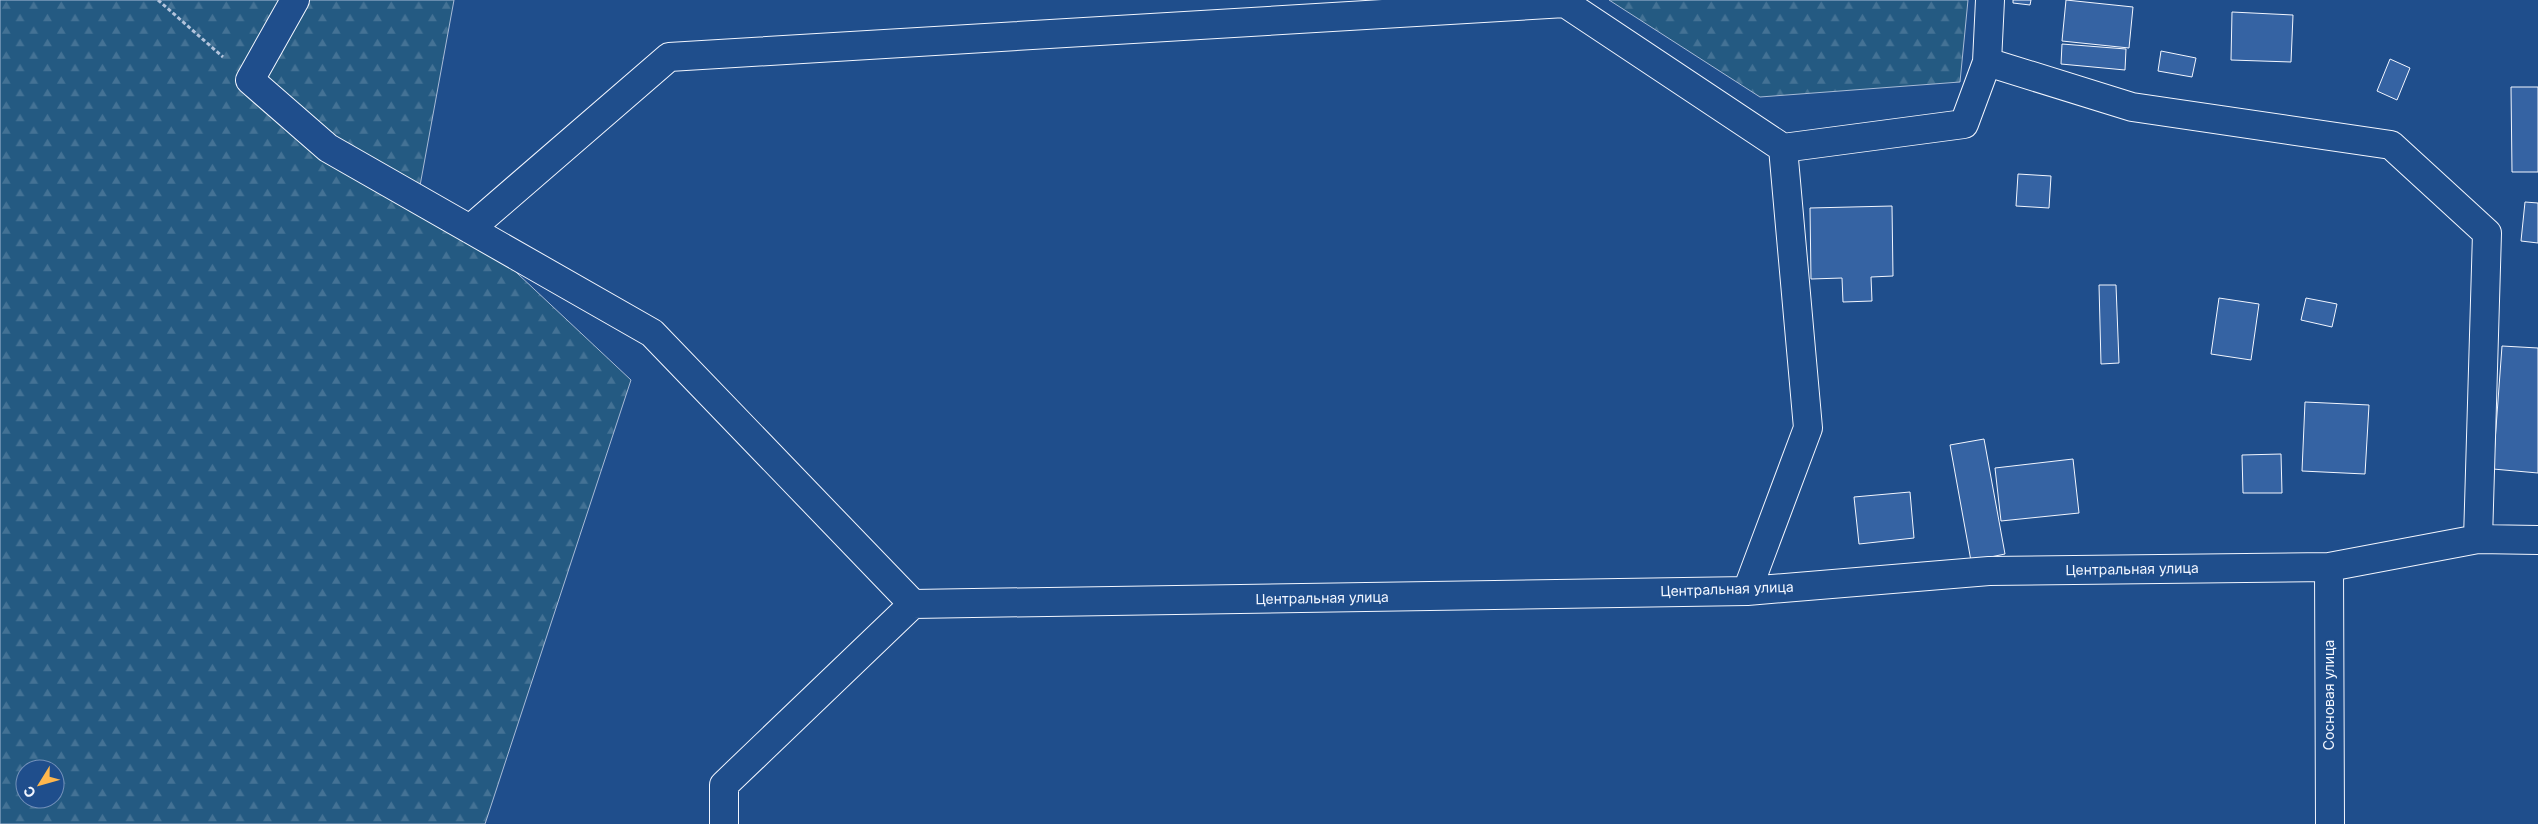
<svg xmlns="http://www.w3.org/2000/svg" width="2538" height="824" font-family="Inter,sans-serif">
<defs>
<pattern id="forest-firs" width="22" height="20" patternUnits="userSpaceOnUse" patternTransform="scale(1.25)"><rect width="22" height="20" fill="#245a82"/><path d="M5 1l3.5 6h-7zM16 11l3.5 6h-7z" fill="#447295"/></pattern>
</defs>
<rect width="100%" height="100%" fill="#1f4e8c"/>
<path fill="url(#forest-firs)" stroke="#a8bbd7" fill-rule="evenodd" d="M0 0H454L415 213 470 229 631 380 485 824H0ZM25 769H55V799H25Z
M1609 0H1968L1960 82 1760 97Z"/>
<path fill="#3563a3" stroke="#f2f6ff" d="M2013 0H2031L2030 5 2013 3Z
M2066 0 2133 7 2129 48 2062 41Z
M2232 12 2293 15 2291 62 2231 60Z
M2062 44 2126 49 2125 70 2061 64Z
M2161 51 2196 58 2192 77 2158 71Z
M2390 59 2410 68 2397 100 2377 91Z
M2511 87H2538V172H2512Z
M2018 174 2051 176 2049 208 2016 206Z
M2525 202 2538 203V243L2521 241Z
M1892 206 1893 276 1871 277 1872 301 1843 302 1842 278 1811 279 1810 208Z
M2099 285H2116L2119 363 2101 364Z
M2219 298 2259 304 2251 360 2211 354Z
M2306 298 2337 304 2332 327 2301 320Z
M2502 346 2538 348V473L2493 469Z
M2305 402 2369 405 2365 474 2302 471Z
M1984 439 2005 554 1971 561 1950 445Z
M2281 454 2282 493H2243L2242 455Z
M2073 459 2079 513 2001 521 1995 468Z
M1910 492 1914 538 1859 544 1854 497Z"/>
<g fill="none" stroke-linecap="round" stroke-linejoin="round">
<defs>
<path id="minor" d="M295 0 250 80 328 148 652 333 913 604
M1987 62 2132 107 2391 145 2487 233 2478 539
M1783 148 1964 124 1987 62 1990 0
M470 229 669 57 1565 3 1783 148 1808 428 1747 591
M2329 567 2330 824
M913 604 1747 591 1989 571 2329 567 2478 539 2538 540
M724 824V785L913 604"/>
</defs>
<use href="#minor" stroke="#f2f6ff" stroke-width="30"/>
<path stroke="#b3c4dc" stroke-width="3" stroke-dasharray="4 2.5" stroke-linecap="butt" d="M158 0 223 57"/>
<use href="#minor" stroke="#1f4e8c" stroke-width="28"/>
</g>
<g text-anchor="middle" stroke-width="4" stroke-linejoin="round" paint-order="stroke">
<g font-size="14" fill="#f2f6ff" stroke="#1f4e8c">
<text transform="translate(2132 569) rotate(-1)" y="5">Центральная улица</text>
<text transform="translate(1727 589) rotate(-2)" y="5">Центральная улица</text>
<text transform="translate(1322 598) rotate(-1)" y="5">Центральная улица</text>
<text transform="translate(2329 695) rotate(-90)" y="5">Сосновая улица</text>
</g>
</g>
<g transform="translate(40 784) rotate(233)"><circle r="24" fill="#1f4e8c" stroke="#7391ba"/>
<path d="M0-4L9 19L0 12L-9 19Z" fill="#ffb74d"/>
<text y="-8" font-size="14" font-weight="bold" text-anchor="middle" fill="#f2f6ff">С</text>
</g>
</svg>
